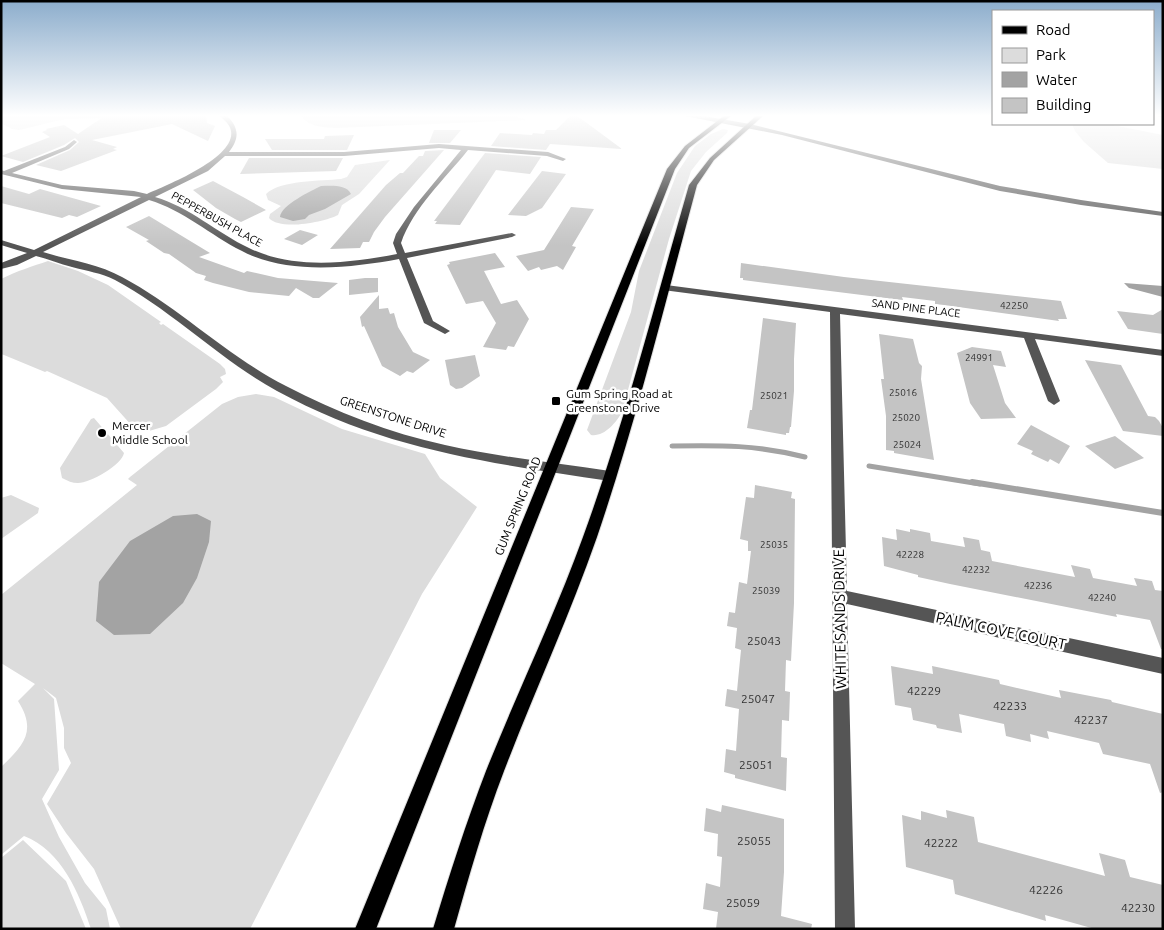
<svg xmlns="http://www.w3.org/2000/svg" width="1164" height="930" font-family="Ubuntu,sans-serif">
<rect width="100%" height="100%" fill="#fff"/>
<path fill="#dcdcdc" d="M1 115H113L104 118 65 119 19 130 12 129 1 123Z
M300 115H512L526 120 335 128C322 127 309 127 300 115Z
M1072 124H1107L1163 135V169L1108 163 1084 142 1075 131Z
M723 129 728 130 727 133 706 152 691 171 669 239 622 412C616 423 604 437 591 435L587 430 631 312 639 271 677 173 695 146 711 134Z
M390 160 359 194 342 205 338 215C325 222 280 231 269 218L270 214 281 206 268 200 266 194C280 180 321 181 341 179L347 177 355 165Z
M48 261 78 271 108 285 161 322 159 323 161 325 163 324 220 364 225 369 226 374 220 377 223 382 216 389 166 426 149 431H142L133 427 107 398 47 371 45 372 4 355 1 354V279C17 271 33 266 48 261Z
M256 394 274 397 342 429 425 454 440 478 477 507 422 594 250 929H121L94 869 66 833 47 804 71 763 64 748V728L56 698 43 688 54 699 59 770 42 799 59 837 85 883 106 909 110 929H91C79 893 62 851 24 836L1 855V767C24 745 37 731 18 701L35 684 1 663V595L137 485 128 479 130 477 222 404 238 397Z
M94 418 124 453C122 465 90 483 78 483 72 483 68 481 62 478L60 468 91 419Z
M11 495 39 508 38 513 1 539V498Z
M23 840 66 881 86 929H1V858Z"/>
<path fill="#a3a3a3" d="M321 186C331 186 346 184 351 194L325 209 309 215 305 219 293 221 280 217C281 205 311 191 321 186Z
M1124 283 1163 286V297L1129 288Z
M197 514 211 521 209 542 197 578 183 603 150 634 114 635 96 621 99 582 130 541 173 516Z"/>
<g fill="none" stroke-linecap="round" stroke-linejoin="round">
<path stroke="#a3a3a3" stroke-width="5" d="M672 446C721 445 757 445 805 457
M869 466 980 484"/>
<path stroke="#a3a3a3" stroke-width="6" d="M972 482 1163 513"/>
</g>
<path fill="#c4c4c4" d="M106 115H206L207 123 215 126 208 141 172 124 92 140 117 147 113 149 117 150 61 171 36 165 70 150 79 142 75 138 64 145 23 162 1 156 50 137 42 132 47 130 46 129 64 125 78 134Z
M571 115H576L622 149 550 144 546 150 491 146 500 133 532 135 533 133 544 134 546 130H556Z
M434 130H461L450 143H429Z
M354 135 347 150H272L265 139H324L325 136Z
M444 150 385 217 374 232 369 242H363L360 248 330 249 386 185 400 173H403L419 156H423L425 151Z
M485 153 541 157 530 174 496 170 460 225 435 224 437 221H434Z
M249 158H343L336 171 240 174Z
M542 171 566 174 542 208 526 216 508 215Z
M213 181 243 197 266 210 241 222 235 219 216 208 193 190Z
M1 186 29 194 40 189 101 206 77 217 69 215 62 218 1 203Z
M571 207 594 209 572 246 576 247 563 270 557 266 541 270 539 267 528 271 516 256 544 250Z
M149 216 210 253 199 257 244 273 247 271 278 278 338 283 319 298H313L296 288 289 296 249 292 213 283 204 280 206 276 196 273 169 254 164 253 146 241 149 240 126 227Z
M300 230 318 235 302 245 284 239Z
M495 253 505 267 484 271 501 304 517 300 529 319 514 347 508 346 506 350 483 347 496 323 483 301 466 304 447 265 450 264 449 262Z
M741 263 844 277 1061 301 1067 319H1058L1059 321 944 305 935 304V301L902 297 903 300 894 299 743 280V278H740Z
M365 278H378V292L349 295V280Z
M379 295V309L388 308 390 314 394 313 398 327 413 352 430 360 413 373 407 371 400 376 382 366 364 326 362 327 360 317Z
M1163 309V334L1128 329 1117 311 1153 315Z
M763 318 796 323 794 359V391L791 427H790L789 433H786V435L747 428 750 410H752Z
M879 334 913 339 919 363 922 366 921 379 934 460 894 453V451L886 450V416L881 379H884Z
M972 347 1001 351 1006 367 993 365 1005 403 1016 418 981 419 970 403 957 353Z
M475 355 480 376 462 388 456 389 450 385 445 360Z
M1085 360 1121 365 1148 416 1155 417 1159 421 1163 428V436L1123 431Z
M1031 425 1070 446 1059 464 1050 459 1048 462 1031 454 1033 451 1017 444Z
M1115 436 1144 458 1115 469 1085 446Z
M755 485 792 492 791 498 795 499 794 603 791 661 786 660 785 691 790 692 789 721 782 720 781 757 787 758 786 791 735 778V775L724 772 726 749 736 751 739 709 725 706 727 689 737 691 741 650 735 648 737 628 727 626 729 612 735 613 739 582 747 584 751 551H748V541L740 539 746 497 754 498Z
M896 529 910 532V529L930 533 931 541 965 547 963 537 979 540 981 550 990 552 992 561 1075 577 1071 565 1090 569 1093 578 1137 586 1134 578 1152 581 1155 590 1163 591V649H1161L1150 620 1116 614 1117 617 950 584 918 577V575L884 566 882 537 897 540Z
M891 666 933 674 932 666 999 680 1000 684 1061 698 1059 690 1111 700 1112 702 1163 714V792L1160 793 1150 764 1103 754 1099 743 1047 731 1049 739 1030 734 1031 742 1006 736 1004 724 959 714 962 733 937 728 936 725 913 720 911 708 895 705Z
M722 805 784 819V872L781 916 812 924 811 929H716L718 912 703 909 706 883 720 887 722 857 717 856 718 834 704 831 706 808 721 812Z
M946 810 974 817 978 842 1105 876 1099 853 1125 860 1130 877 1163 885V929H1095L1045 915 1046 921 955 894 953 880 906 867 902 815 921 820V811L947 818Z"/>
<g fill="none" stroke-linecap="round" stroke-linejoin="round">
<defs>
<path id="major" d="M725 115H732L689 148 675 169 376 929H355L667 169 685 146Z
M757 115H764L714 160 697 185C665 303 636 422 597 537 569 617 534 693 504 771 484 823 469 876 454 929H433C449 876 466 823 486 771 517 693 554 617 583 537 625 422 655 303 689 185L710 158Z"/>
</defs>
<use href="#major" stroke="#dbdbdb" stroke-width="2"/>
<path fill="#555" fill-rule="evenodd" d="M219 115H226C239 127 240 138 229 152H344L439 144 548 152 566 159 563 161 547 156 468 150C445 179 413 208 401 243L405 253 512 233 516 235 512 237 407 258 433 321 450 331 445 334 424 323 399 259C351 268 287 275 242 251 210 235 183 210 149 200L43 252C68 260 99 264 122 277 180 308 227 356 286 386 336 412 390 433 445 445 500 457 555 463 610 471L614 473 616 476 614 479 610 481C490 463 385 450 277 391 219 359 173 311 115 280 101 273 87 271 72 267 60 264 48 259 36 256L17 265 1 269V263L27 253 1 245V240L34 250 141 197 62 189 1 174V170L4 171 65 147 74 140 77 142 69 149 12 173 62 185 134 191 147 194C167 185 236 158 231 131 230 124 224 120 219 115ZM439 148 461 150 414 207 396 234 393 243 397 254C350 263 294 270 249 248 217 233 190 207 155 197L208 171 225 156H344Z
M680 115H698L750 124 1000 186 1081 200 1163 212V216L1081 205 1000 191 782 135Z
M1156 115H1163V118L1157 116Z
M666 285 1163 350V356L1035 339 1060 401 1054 405 1048 401 1024 338 840 314 847 591 1163 658V674L847 604 855 929H835L830 312 663 290 661 288Z"/>
<use href="#major" fill="#000" fill-rule="evenodd"/>
</g>
<linearGradient id="sky" x2="0" y2="1"><stop stop-color="#8cadcc"/><stop offset="0.47" stop-color="#fff"/><stop offset="1" stop-color="#fff" stop-opacity="0"/></linearGradient>
<rect width="1164" height="246" fill="url(#sky)"/>
<g fill="#000" stroke="#fff" stroke-width="2">
<rect x="551" y="396" width="10" height="10" rx="2.5"/>
<circle cx="102" cy="433" r="5"/>
</g>
<g text-anchor="middle" stroke-width="5" stroke-linejoin="round" paint-order="stroke">
<g font-size="10" fill="#313131">
<text x="1014" y="309">42250</text>
<text x="979" y="361">24991</text>
<text x="903" y="396">25016</text>
<text x="774" y="399">25021</text>
<text x="906" y="421">25020</text>
<text x="907" y="448">25024</text>
<text x="774" y="548">25035</text>
<text x="910" y="558">42228</text>
<text x="976" y="573">42232</text>
<text x="1038" y="589">42236</text>
<text x="766" y="594">25039</text>
<text x="1102" y="601">42240</text>
</g>
<g font-size="11" fill="#000" stroke="#fff">
<text transform="translate(217 219) rotate(29)" y="4">PEPPERBUSH PLACE</text>
<text transform="translate(916 308) rotate(7)" y="4">SAND PINE PLACE</text>
</g>
<g font-size="12" fill="#000" stroke="#fff" text-anchor="start">
<text x="566" y="398">Gum Spring Road at<tspan x="566" dy="14">Greenstone Drive</tspan></text>
<text x="112" y="430">Mercer<tspan x="112" dy="14">Middle School</tspan></text>
</g>
<g font-size="12" fill="#000" stroke="#fff">
<text transform="translate(393 417) rotate(18)" y="4">GREENSTONE DRIVE</text>
<text transform="translate(518 506) rotate(-68)" y="4">GUM SPRING ROAD</text>
</g>
<g font-size="12" fill="#313131">
<text x="764" y="645">25043</text>
<text x="924" y="695">42229</text>
<text x="758" y="703">25047</text>
<text x="1010" y="710">42233</text>
<text x="1091" y="724">42237</text>
<text x="756" y="769">25051</text>
<text x="754" y="845">25055</text>
<text x="941" y="847">42222</text>
<text x="1046" y="894">42226</text>
<text x="743" y="907">25059</text>
<text x="1138" y="912">42230</text>
</g>
<g font-size="15" fill="#000" stroke="#fff">
<text transform="translate(840 619) rotate(-91)" y="5">WHITE SANDS DRIVE</text>
<text transform="translate(1001 631) rotate(12)" y="5">PALM COVE COURT</text>
</g>
</g>
<rect width="1164" height="930" fill="none" stroke="#000000" stroke-width="5"/>
<rect x="992" y="10" width="162" height="115" fill="#ffffff" stroke="#999999"/>
<rect x="1002" y="26" width="25" height="8" fill="#000000" stroke="#999999"/>
<text x="1036" y="35" font-size="15" fill="#000000">Road</text>
<rect x="1002" y="48" width="25" height="15" fill="#dcdcdc" stroke="#999999"/>
<text x="1036" y="60" font-size="15" fill="#000000">Park</text>
<rect x="1002" y="72" width="25" height="15" fill="#a3a3a3" stroke="#999999"/>
<text x="1036" y="85" font-size="15" fill="#000000">Water</text>
<rect x="1002" y="98" width="25" height="15" fill="#c4c4c4" stroke="#999999"/>
<text x="1036" y="110" font-size="15" fill="#000000">Building</text>
</svg>
